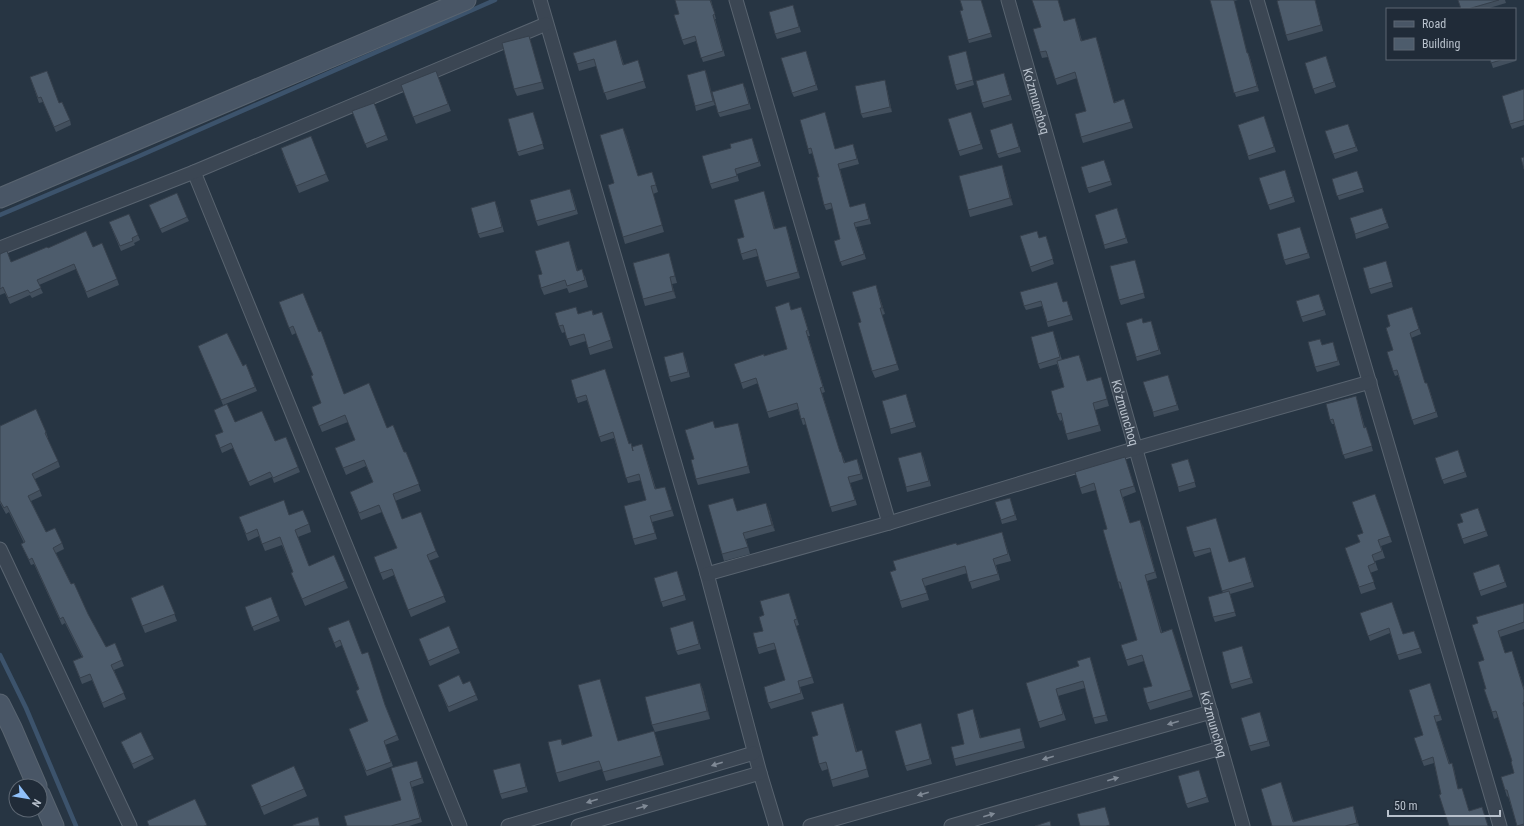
<svg xmlns="http://www.w3.org/2000/svg" width="1524" height="826" font-family="'Roboto Condensed',sans-serif">
<rect width="100%" height="100%" fill="#273543"/>
<g fill="none" stroke-linecap="round" stroke-linejoin="round">
<path stroke="#3c536c" stroke-width="4.5" d="M0 215 137 157 495 0
M0 655 26 708 76 826"/>
<defs>
<g id="street">
<path d="M540 0 707 574 760 773 776 826"/>
<path d="M736 0 889 523"/>
<path id="s1" d="M1008 0 1243 826"/>
<path d="M1257 0 1500 826"/>
<path d="M194 172 460 826"/>
<path d="M0 248 194 172 546 24"/>
<path d="M0 549 130 826"/>
<path d="M707 574 889 523 1137 448 1370 382"/>
<path d="M508 826 754 753"/>
<path d="M578 826 760 773"/>
<path d="M810 826 1211 712"/>
<path d="M951 826 1221 748"/>
</g>
<path id="secondary" d="M0 198 466 0
M0 704 12 728 37 786
M40 794 54 826"/>
</defs>
<use href="#street" stroke="#596470" stroke-width="15"/>
<use href="#secondary" stroke="#596470" stroke-width="21"/>
<use href="#street" stroke="#3b4653" stroke-width="13"/>
<use href="#secondary" stroke="#495666" stroke-width="19"/>
</g>
<path fill="#424f5d" d="M711 0 716 19H715L725 56 703 62 696 41 684 45 682 40 679 14Z
M981 0 992 37 969 43 968 40 963 10Z
M1210 0H1238L1234 1 1247 53H1248L1250 58 1259 91 1236 97Z
M1280 0H1315L1323 31 1288 41 1286 35Z
M1458 0H1505L1506 3 1486 9H1461Z
M794 10 801 32 777 39 775 34Z
M1065 21 1077 24 1082 41 1098 43 1114 102 1124 99 1133 128 1083 143 1081 137 1086 111 1077 78 1057 85 1048 57 1042 58 1040 52Z
M529 36 544 89 517 96 514 89Z
M616 40 624 65 640 68 646 88 607 100 596 66 579 71 577 64Z
M806 51 818 90 794 97 792 93Z
M967 56 974 85 957 90 955 85Z
M1326 56 1336 87 1315 94 1305 63Z
M1490 59H1515L1516 61 1493 68Z
M705 70 715 105 696 111 695 106Z
M436 71 451 111 416 124 401 85Z
M1004 73 1012 100 984 108 982 103Z
M30 77 59 103 70 120 71 125 56 132 43 102 39 103Z
M886 85 892 112 863 118 861 114Z
M745 87 751 109 720 117 718 113Z
M1524 89V125L1512 129 1510 124Z
M374 103 388 140 367 148 352 111Z
M533 112 544 149 519 156 517 152Z
M825 112 835 149 853 144 859 164 840 169 850 207 865 203 871 224 856 227 866 259 842 266 834 241 840 239 833 208 826 210 824 205 819 177 813 153 809 154 808 149Z
M971 112 983 149 960 156 948 119Z
M1264 116 1276 152 1249 160 1238 125Z
M1012 123 1021 152 999 158 997 154Z
M1348 124 1358 151 1335 159 1325 131Z
M626 135 638 176 652 172 658 192 653 194 664 232 625 244 623 237 614 183Z
M752 138 761 166 737 174 739 181 712 189 710 184 731 148Z
M283 155 326 174 329 181 299 193Z
M1002 165 1004 172 1013 205 970 217 968 210Z
M1106 165 1112 185 1089 193 1087 188Z
M1285 170 1295 202 1270 210 1259 178Z
M1357 171 1364 192 1339 200 1332 179Z
M572 193 578 214 538 226 536 221Z
M766 198 775 229 788 232 800 278 767 287 758 256 743 260 741 254 744 237Z
M149 205 187 217 189 221 162 233Z
M497 206 504 232 480 238 478 234Z
M1382 208 1389 228 1356 239 1355 234Z
M1118 213 1128 243 1105 249 1104 245Z
M129 214 140 240 134 243 135 245 121 251 111 227Z
M1300 227 1310 258 1286 265 1284 260Z
M1046 236 1054 264 1032 272 1030 267 1040 238Z
M569 241 578 271 585 276 588 287 569 293 567 288 544 295 541 288 542 274Z
M93 247 117 279 119 285 88 298 76 269 39 285 43 293 32 298 30 295 10 304 5 293 0 295V254L11 262 48 248Z
M669 253 671 261 677 283 672 284 676 298 645 306 643 299Z
M1386 261 1393 287 1371 294 1369 289Z
M1136 265 1145 298 1121 305 1119 300Z
M1057 282 1063 302 1067 301 1073 320 1048 327 1042 306 1026 310 1024 306Z
M878 292 885 314 882 315 899 370 875 378 872 371 861 322Z
M1321 299 1326 315 1303 322 1301 317Z
M279 302 344 394 387 428 404 452H406L421 491 395 501 402 519 436 551 439 557 429 561 446 602 411 617 394 575 383 580 374 557 397 548 382 512 361 520 350 492 373 482 366 466 346 475 335 448 355 440 348 422 322 432 312 407 321 403 313 375 296 333 292 335Z
M576 307 578 314 592 310 594 315 602 312 613 348 590 355 586 341 570 346 565 332 562 333 559 326Z
M1412 307 1421 334 1411 338 1425 383 1429 388 1438 417 1414 425 1398 375 1395 376 1393 371V350L1390 326Z
M791 309 803 312 810 336H808L825 392 822 393 840 452 843 457 845 462 859 464 863 479 850 483 857 505 832 512 806 424 803 425 798 409 769 418 758 383 743 389 741 383 764 356 787 349Z
M1151 321 1161 354 1137 361 1136 357Z
M1053 331 1062 360 1082 362 1087 381 1103 384 1109 406 1095 410 1101 431 1068 440 1062 420 1060 421 1057 414 1064 387 1057 364 1040 369 1038 364Z
M1322 345 1334 347 1340 365 1317 372 1315 367Z
M200 351 243 366 246 364 257 391 223 405Z
M685 357 690 377 671 382 669 377Z
M605 369 629 444 632 447 642 444 656 489 665 487 674 516 652 522 657 539 635 545 633 539 646 500 641 480 628 483 614 438 601 442 587 400 578 403 571 380Z
M1168 375 1179 410 1154 417 1153 412Z
M906 394 916 427 891 434 890 429Z
M1356 396 1365 428 1366 427 1373 451 1345 459 1334 424H1332L1330 420Z
M214 410 235 422 275 441 286 437 300 472 274 483 272 477 250 486 233 448 222 453 215 435 223 432Z
M0 426 46 432 48 438H47L58 461 60 467 35 479 42 496 31 501 46 532 62 543 64 549 56 553 71 584 88 614 106 647 115 643 124 666 114 670 126 699 104 708 92 680 82 684 73 661 82 657 65 623 62 625 34 564 31 565 21 544 24 543 9 512 6 514 0 503Z
M715 428 740 430 750 473 698 485 696 479 694 459Z
M1458 450 1467 477 1444 484 1435 458Z
M923 456 931 486 907 492 906 487Z
M1125 457 1136 492 1123 497 1130 523 1143 526 1157 578 1147 581 1162 632 1172 629 1193 697 1150 710 1147 703 1152 686 1144 661 1128 666 1126 660 1137 640 1122 588 1120 589 1118 582 1107 529 1096 490 1082 494 1080 488Z
M1188 459 1196 487 1179 492 1178 487Z
M1375 494 1392 542 1381 546 1385 558 1375 561 1378 570 1370 573 1376 589 1361 594 1345 548 1360 542 1363 533Z
M733 498 737 511 769 510 775 531 746 539 750 554 724 561 722 554Z
M1010 498 1017 520 1002 524 995 502Z
M1478 508 1488 536 1464 544 1457 524 1463 522Z
M289 515 309 524 311 532 298 537 309 566 345 581 348 588 305 606 294 580 291 573 293 572 282 545 265 551 259 536 248 541 239 517Z
M1217 523 1229 562H1247L1254 587 1230 594 1236 616 1215 622 1213 617 1223 593 1211 552 1195 557 1193 552Z
M1002 532 1011 561 996 565 1000 580 972 589 967 573 925 586 929 600 902 608 890 572 957 545Z
M1499 564 1507 587 1481 596 1473 573Z
M677 571 686 600 663 607 654 578Z
M163 585 177 621 145 633 131 598Z
M789 593 799 625 796 626 814 683 800 687 804 699 771 709 768 703 785 680 776 649 759 654 757 648 763 631 764 615Z
M271 597 280 621 254 631 245 607Z
M1524 603V629L1500 637 1505 653 1512 651 1524 688V826H1517L1508 796 1507 797 1501 777 1514 773 1512 761 1498 717 1494 719 1492 712 1486 689 1484 660 1478 623Z
M1360 613 1403 634 1414 631 1422 653 1399 660 1390 633 1370 641Z
M693 621 701 649 678 655 676 651Z
M449 626 460 653 430 666 419 639Z
M328 628 362 654 386 707 399 740 385 745 393 766 367 776 349 729 368 722 359 690 342 645 336 648Z
M1242 646 1253 683 1232 689 1230 684Z
M1092 663 1108 721 1095 724 1085 688 1058 696 1066 720 1040 728 1026 683Z
M700 683 703 690 710 719 655 732 652 725Z
M1430 683 1442 720 1436 722 1450 764 1452 763 1454 769 1458 789 1462 788 1469 811 1482 807 1488 826 1441 794 1434 763 1424 766 1422 761 1423 735Z
M463 684 476 695 478 700 449 712 438 685Z
M603 688 618 741 654 731 657 740 664 765 606 781 602 769 559 782 556 773 561 739 563 745 592 736Z
M843 703 845 710 857 751 864 757 869 777 833 787 828 769 822 771 819 764 818 735Z
M975 716 981 738 1020 728 1025 748 956 766 954 759 964 744Z
M1262 717 1270 746 1251 751 1249 746Z
M922 728 932 764 907 771 905 766Z
M121 742 152 755 154 759 134 769Z
M418 765 424 783 412 787 422 822 409 826H347L401 800Z
M521 768 528 792 502 799 500 794Z
M1200 775 1209 802 1188 808 1186 804Z
M1281 782 1294 822 1353 806 1359 826H1272Z
M251 785 304 789 307 796 264 815Z"/>
<path fill="#36404c" d="M1234 0V1L1249 58 1247 53Z
M1096 37 1098 43 1116 108 1114 103Z
M1248 53 1250 58 1259 91 1257 86Z
M705 70 707 74 715 105 713 101Z
M885 80 886 85 892 112 890 107Z
M623 128 626 135 640 183 638 176Z
M1002 165 1004 172 1013 205 1010 198Z
M764 191 766 198 777 235 774 229Z
M786 226 788 232 800 278 798 272Z
M569 241 571 248 580 278 577 271Z
M1135 260 1136 265 1145 298 1144 293Z
M670 277 676 298 673 291Z
M876 285 878 292 885 314 882 308Z
M738 423 740 430 750 473 748 466Z
M665 487 667 492 674 516 672 510Z
M766 503 769 510 775 531 772 525Z
M1140 520 1143 526 1157 578 1155 572Z
M1145 575 1147 581 1163 639 1161 633Z
M1172 629 1175 636 1193 697 1191 690Z
M1242 646 1244 651 1253 683 1251 678Z
M1090 657 1092 663 1108 721 1106 715Z
M600 679 603 688 621 750 618 741Z
M700 683 703 690 710 719 707 711Z
M843 703 859 759 856 752Z
M973 709 975 716 983 746 980 738Z
M654 731 657 740 664 765 661 756Z
M1452 763 1454 769 1460 795 1458 789Z
M1353 806 1355 813 1359 826 1357 823Z"/>
<path fill="#4d5c6c" stroke="#36404c" d="M675 0H710L715 14 713 15 723 51 701 58 695 36 682 40 674 15 679 14Z
M960 0H981L991 33 968 40 960 11 963 10Z
M1032 0H1058L1064 21 1075 18 1081 41 1096 37 1114 103 1124 99 1131 122 1081 137 1075 114 1086 111 1075 72 1055 79 1046 51 1040 52 1033 29 1041 27Z
M1210 0H1234L1247 53H1248L1257 86 1234 93Z
M1280 0H1315L1321 25 1286 35 1277 1Z
M1458 0H1499L1468 9H1461Z
M793 5 799 27 775 34 769 12Z
M529 36 542 82 514 89 502 43Z
M616 40 623 65 638 60 644 81 604 93 594 59 577 64 573 53Z
M806 51 816 85 792 93 781 58Z
M966 51 973 80 955 85 948 56Z
M1326 56 1334 82 1313 89 1305 63Z
M1490 59H1504L1491 63Z
M705 70 713 101 695 106 687 75Z
M47 71 59 103 62 102 70 120 54 127 41 97 38 98 30 77Z
M436 71 448 104 413 117 401 85Z
M1004 73 1010 95 982 103 976 81Z
M885 80 890 107 861 114 855 86Z
M743 83 749 104 718 113 712 92Z
M1524 89V120L1510 124 1502 96Z
M374 103 386 135 365 144 352 111Z
M533 112 543 144 517 152 508 119Z
M825 112 835 149 853 144 857 159 838 164 850 207 865 203 869 219 854 223 864 254 840 262 834 241 840 239 831 203 824 205 817 177H819L811 148 808 149 800 120Z
M971 112 981 144 958 151 948 119Z
M1264 116 1274 147 1248 156 1238 125Z
M1012 123 1019 147 997 154 990 130Z
M1348 124 1356 147 1333 154 1325 131Z
M623 128 638 176 652 172 656 185 651 186 662 225 623 237 608 185 614 183 600 135Z
M311 136 326 174 296 186 281 148Z
M752 138 759 162 735 169 737 176 710 184 702 156 731 148 730 144Z
M1524 157V169L1521 158Z
M1104 160 1111 181 1087 188 1081 167Z
M1002 165 1010 198 968 210 959 176Z
M1285 170 1293 197 1268 205 1259 178Z
M1357 171 1363 188 1337 196 1332 179Z
M570 189 576 210 536 221 530 200Z
M764 191 774 229 786 226 798 272 765 281 756 249 741 254 737 239 744 237 734 200Z
M177 193 187 217 160 229 149 205Z
M495 201 502 227 478 234 471 208Z
M1117 208 1126 238 1104 245 1095 215Z
M1382 208 1387 223 1355 234 1350 218Z
M129 214 138 235 132 238 133 241 120 246 109 222Z
M1300 227 1308 253 1284 260 1277 234Z
M86 231 93 247 102 243 117 279 86 292 74 264 37 280 41 288 30 293 28 290 8 298 3 287 0 289V254L7 251 11 262 47 247 48 248Z
M1037 231 1039 238 1046 236 1053 259 1030 267 1020 236Z
M569 241 577 271 582 269 585 280 567 286 565 280 541 288 538 275 542 274 535 251Z
M669 253 675 276 670 277 673 291 643 299 633 263Z
M1135 260 1144 293 1119 300 1110 266Z
M1386 261 1392 282 1369 289 1363 268Z
M1057 282 1063 302 1067 301 1071 315 1047 322 1041 301 1024 306 1020 292Z
M876 285 882 308H880L897 364 872 371 858 323 861 322 852 292Z
M303 293 319 332 321 331 344 394 369 383 387 428 393 425 404 452H406L419 484 393 494 402 519 421 512 436 551 427 555 444 596 408 610 392 569 380 573 374 557 397 548 379 505 359 513 350 492 373 482 364 460 343 468 335 448 355 440 345 415 319 426 312 407 321 403 311 376 313 375 293 326 289 328 279 302Z
M1319 294 1324 310 1301 317 1296 301Z
M789 302 791 310 801 307 808 330 806 331 823 387 820 388 840 452H841L844 463 857 459 861 474 848 477 855 500 830 507 804 418 801 419 797 403 767 412 756 378 741 383 734 364 764 354V356L787 349 775 307Z
M576 307 578 314 592 310 593 315 602 312 611 340 588 348 584 334 567 339 563 325 559 326 555 313Z
M1412 307 1419 329 1410 333 1425 383H1427L1436 412 1412 420 1397 370 1393 371 1387 352 1393 350 1386 328 1390 326 1387 315Z
M1142 318 1143 323 1151 321 1159 350 1136 357 1126 323Z
M1053 331 1060 357 1038 364 1031 337Z
M227 333 243 366 246 364 255 387 221 400 198 346Z
M1320 339 1322 345 1333 342 1338 361 1315 367 1308 342Z
M683 352 688 372 669 377 664 357Z
M1079 355 1087 381 1101 377 1107 399 1093 403 1099 425 1066 434 1061 413 1057 414 1051 391 1064 387 1057 361Z
M605 369 629 444 631 443 633 451 632 447 642 444 655 489 665 487 672 510 650 516 655 533 633 539 624 506 646 500 639 474 626 478 613 432 599 437 586 395 576 398 571 380Z
M1168 375 1177 405 1153 412 1143 382Z
M906 394 914 422 890 429 882 401Z
M1356 396 1364 428 1366 427 1372 446 1343 455 1333 419 1330 420 1326 404Z
M227 404 235 422 262 411 275 441 286 437 298 467 273 478 270 472 248 482 231 443 220 448 215 435 223 432 214 410Z
M36 409 46 432 45 433 58 461 32 474 40 490 28 496 46 532 55 528 62 543 53 548 71 584 74 583 88 614 106 647 115 643 122 660 111 665 124 693 102 703 90 674 80 678 73 661 83 657 63 617 60 619 32 558 29 560 21 544 25 542 7 506 4 508 0 501V426Z
M713 421 715 428 738 423 748 466 696 479 691 460 694 459 685 430Z
M1458 450 1465 472 1442 480 1435 458Z
M921 452 929 481 906 487 898 458Z
M1125 457 1134 486 1120 490 1130 523 1140 520 1155 572 1145 575 1161 633 1172 629 1191 690 1147 703 1143 688 1152 686 1142 655 1126 660 1121 645 1137 640 1120 582H1118L1103 530 1107 529 1094 483 1080 488 1075 472Z
M1188 459 1195 482 1178 487 1171 464Z
M1375 494 1390 536 1378 540 1382 551 1372 555 1375 563 1368 566 1374 582 1359 587 1345 548 1360 542 1357 535 1363 533 1352 502Z
M733 498 737 511 766 503 772 525 743 533 748 547 722 554 708 505Z
M1010 498 1015 515 1001 520 995 502Z
M284 500 289 515 303 510 309 524 295 530 309 566 334 555 345 581 302 599 291 573 293 572 280 537 262 544 257 529 246 534 239 517Z
M1478 508 1486 531 1462 539 1457 524 1463 522 1460 514Z
M1216 518 1229 562 1245 557 1252 582 1222 591 1210 548 1193 552 1186 527Z
M1002 532 1008 554 993 559 998 574 969 582 965 566 922 579 927 593 900 601 890 572 896 570 893 561 956 543 957 545Z
M1499 564 1505 582 1479 591 1473 573Z
M677 571 684 595 661 602 654 578Z
M163 585 175 614 142 626 131 598Z
M1229 591 1235 612 1213 617 1208 597Z
M789 593 797 619 794 620 812 677 798 681 801 693 768 703 764 687 785 680 774 643 757 648 753 633 763 631 759 617 764 615 760 601Z
M271 597 278 616 252 627 245 607Z
M1392 602 1403 634 1414 631 1420 648 1397 655 1389 628 1368 636 1360 613Z
M1524 603V622L1498 631 1505 653 1512 651 1524 690V702L1523 703 1524 707V824L1517 826 1507 790H1505L1501 777 1514 773 1511 762 1512 761 1496 711 1492 712 1484 689H1486L1478 662 1484 660 1472 625 1478 623 1476 617Z
M349 620 362 654 368 652 385 705 397 735 384 741 391 762 366 771 349 729 368 721 356 691 359 689 340 640 334 643 328 628Z
M693 621 699 644 676 651 670 628Z
M449 626 458 648 428 661 419 639Z
M1242 646 1251 678 1230 684 1222 652Z
M1090 657 1106 715 1093 718 1083 681 1056 689 1063 714 1038 722 1026 683 1079 666 1077 661Z
M459 675 463 684 470 681 476 695 448 707 438 685Z
M600 679 618 741 654 731 661 756 603 772 599 761 556 773 548 742 561 739 562 745 592 736 578 685Z
M700 683 707 711 652 725 645 697Z
M1430 683 1440 715 1434 716 1449 764 1452 763 1458 789 1462 788 1469 811 1482 807 1488 826H1449L1439 795 1441 794 1433 757 1422 761 1414 738 1423 735 1409 690Z
M843 703 856 752 862 750 867 769 831 780 826 762 819 764 812 737 818 735 811 712Z
M973 709 980 738 1020 728 1023 741 954 759 951 747 964 744 957 714Z
M1260 712 1268 741 1249 746 1241 718Z
M921 723 930 759 905 766 895 731Z
M141 732 152 755 132 764 121 742Z
M417 761 422 778 410 782 420 818 391 826H347L344 816 401 800 391 768Z
M520 763 526 787 500 794 493 770Z
M294 766 304 789 261 807 251 785Z
M1199 770 1207 797 1186 804 1178 776Z
M1281 782 1293 822 1353 806 1357 823 1345 826H1272L1261 789Z
M195 799 207 825 204 826H149L147 821Z
M1105 807 1110 825 1106 826H1080L1077 814Z
M318 817 320 826H293V825Z
M1050 821 1051 826H1035Z"/>
<defs><path id="oneway-solid" d="M-6-.8H1V-3.2L6.5 0L1 3.2V.8H-6Z"/></defs>
<g fill="#808a96">
<use href="#oneway-solid" transform="translate(1173 723) rotate(164)"/>
<use href="#oneway-solid" transform="translate(1048 758) rotate(164)"/>
<use href="#oneway-solid" transform="translate(717 764) rotate(163)"/>
<use href="#oneway-solid" transform="translate(1113 779) rotate(-16)"/>
<use href="#oneway-solid" transform="translate(923 794) rotate(164)"/>
<use href="#oneway-solid" transform="translate(592 801) rotate(163)"/>
<use href="#oneway-solid" transform="translate(642 807) rotate(-16)"/>
<use href="#oneway-solid" transform="translate(989 815) rotate(-16)"/>
</g>
<g text-anchor="middle" stroke-width="3.5" stroke-linejoin="round" paint-order="stroke">
<g font-size="13" fill="#b8c1cc" stroke="#202b38">
<text dy="5" stroke="none"><textPath href="#s1" startOffset="105">Ko'zmunchoq</textPath></text>
<text dy="5" stroke="none"><textPath href="#s1" startOffset="429">Ko'zmunchoq</textPath></text>
<text dy="5" stroke="none"><textPath href="#s1" startOffset="753">Ko'zmunchoq</textPath></text>
</g>
</g>
<rect x="1386" y="8" width="130" height="52" fill="#202b38" stroke="#5d6773"/>
<rect x="1394" y="21" width="20" height="6" fill="#495666" stroke="#5d6773"/>
<text x="1422" y="28" font-size="12" fill="#b8c1cc">Road</text>
<rect x="1394" y="38" width="20" height="12" fill="#4d5c6c" stroke="#5d6773"/>
<text x="1422" y="48" font-size="12" fill="#b8c1cc">Building</text>
<g transform="translate(28 798) rotate(121)"><circle r="19" fill="#202b38" stroke="#5d6773"/>
<path d="M0-3L7 15L0 10L-7 15Z" fill="#90c0f9"/>
<text y="-6" font-size="11" font-weight="bold" text-anchor="middle" fill="#b8c1cc">N</text>
</g>
<path d="M1388 810v6h112v-6" fill="none" stroke="#b8c1cc" stroke-width="2"/>
<text x="1394" y="810" font-size="12" fill="#b8c1cc" stroke="#202b38" stroke-width="3" paint-order="stroke">50 m</text>
</svg>
